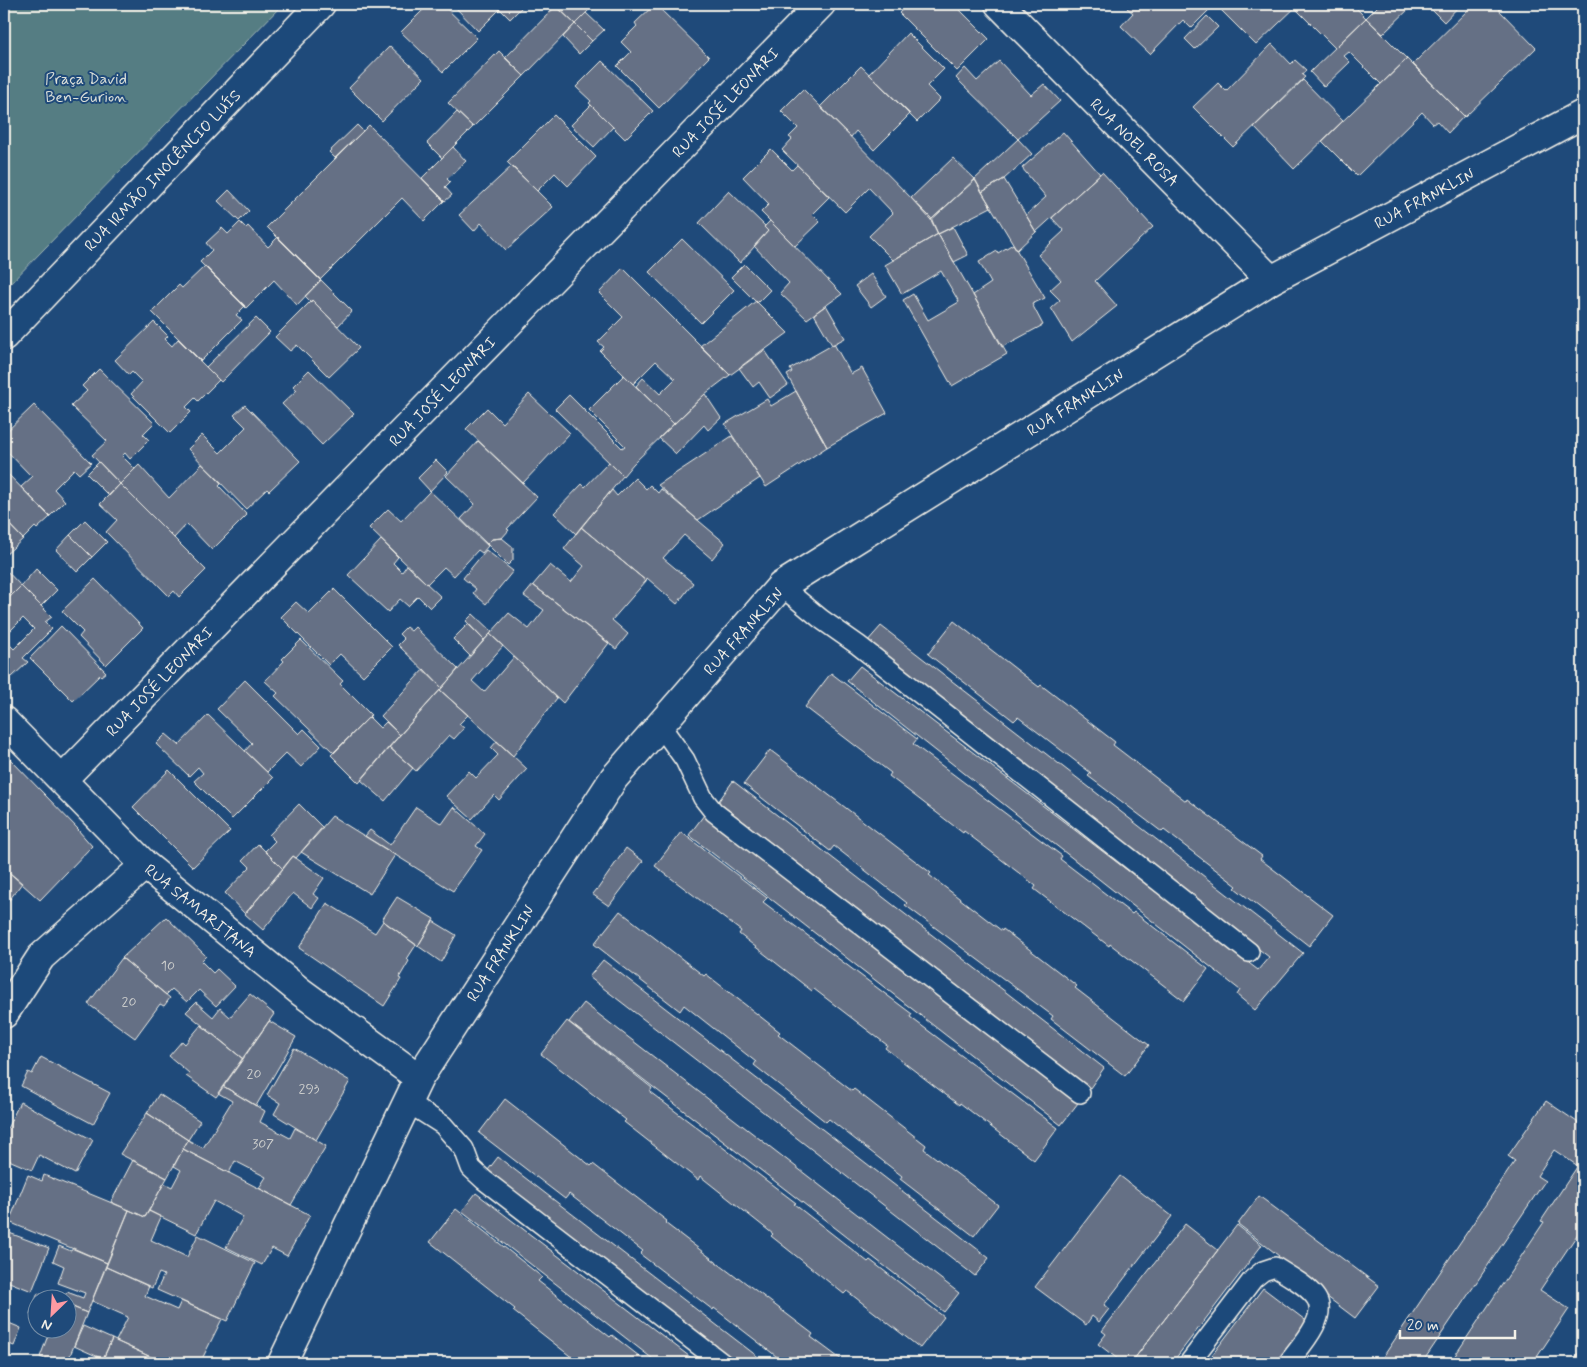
<svg xmlns="http://www.w3.org/2000/svg" width="1587" height="1367" font-family="Mynerve,sans-serif">
<rect width="100%" height="100%" fill="#1f4a7a"/>
<filter id="ink" filterUnits="userSpaceOnUse"><feTurbulence type="fractalNoise" baseFrequency=".02" numOctaves="2"/><feDisplacementMap in="SourceGraphic" scale="10" xChannelSelector="R" yChannelSelector="G"/><feConvolveMatrix kernelMatrix="1 2 1 2 8 2 1 2 1" color-interpolation-filters="sRGB"/></filter>
<g filter="url(#ink)">
<path fill="#557d83" stroke="#a4b7b6" d="M4 4H283L4 290Z"/>
<path fill="#657085" stroke="#f4f1e8" d="M429 4H442L477 38 443 72 401 32Z
M461 4H525L510 19 500 9 478 31 456 8Z
M554 4H595L575 24Z
M655 4 709 57 659 108 617 66 631 52 621 42 637 26 635 23Z
M908 4H954L989 39 957 71 899 13Z
M1131 4H1205L1210 9 1191 28 1183 20 1150 54 1121 26 1133 13 1127 8Z
M1225 4H1299L1256 45 1220 9Z
M1299 4H1352L1366 18 1335 48 1295 8Z
M1380 4H1414L1383 34 1366 18Z
M1426 4H1461L1444 22Z
M1470 4H1503L1504 5 1499 10 1536 48 1465 117 1413 64 1472 6Z
M556 6 575 24 524 76 505 58Z
M586 13 604 30 592 41 575 24Z
M1207 16 1218 27 1195 49 1185 39Z
M1366 18 1407 59 1381 84 1349 52 1344 56 1350 62 1324 87 1310 72Z
M575 24 592 41 579 54 563 37Z
M908 33 944 69 927 86 940 99 917 122 869 74Z
M1272 44 1291 64 1295 60 1306 70 1302 75 1305 77 1233 147 1193 107 1218 83 1226 91Z
M390 46 424 78 382 121 349 88Z
M499 51 524 76 473 127 448 103Z
M1407 59 1464 116 1448 133 1437 121 1433 124 1422 112 1357 176 1322 141Z
M602 61 653 111 625 139 589 103 591 101 576 87Z
M999 61 1031 95 1044 84 1060 101 1018 139 956 78 965 68 977 81Z
M861 66 910 114 874 150 856 131 851 137 820 107Z
M1303 80 1343 121 1294 169 1254 127Z
M803 89 931 218 938 234 893 260 869 236 893 213 869 188 845 212 782 150 792 139 789 137 798 128 781 111Z
M591 105 613 127 594 147 571 125Z
M457 112 473 127 442 158 427 143Z
M554 115 596 157 568 186 555 173 537 191 507 162Z
M357 125 363 131 335 158 329 152Z
M369 125 444 201 424 221 402 198 320 280 267 227Z
M1063 132 1100 174 1036 232 1026 215 1046 197 1022 168Z
M1018 139 1032 154 1004 179 982 192 975 179Z
M453 147 466 161 447 179 450 182 445 187 452 195 445 201 422 178Z
M771 149 792 170 797 165 829 197 812 214 820 222 795 246 761 212 769 204 743 177Z
M953 158 975 179 931 220 911 198Z
M512 166 553 207 506 250 481 223 474 231 459 215Z
M1102 172 1153 227 1095 281 1117 306 1072 342 1051 308 1060 300 1050 290 1061 280 1038 255 1064 231 1052 218Z
M1004 179 1036 232 1017 250 982 192Z
M975 180 991 207 938 234 931 220Z
M229 190 249 211 239 221 218 201Z
M729 191 765 226 764 227 768 231 740 263 699 223Z
M770 221 842 294 807 319 780 293 789 283 754 246 768 231 764 227Z
M240 222 246 228 248 226 268 247 278 237 321 280 297 305 274 280 246 308 200 262 212 250 206 243 222 228 228 234Z
M953 227 968 255 954 262 938 234Z
M938 234 1007 354 952 386 903 300 913 294 928 320 959 302 941 271 902 294 885 265Z
M682 239 734 290 701 323 649 272Z
M1013 244 1045 298 1032 304 1043 325 1002 347 973 295 991 283 979 262 997 251 998 253Z
M744 264 770 290 757 303 731 277Z
M205 266 245 306 236 315 242 320 201 361 152 312 179 285 182 288Z
M623 268 730 375 705 394 674 424 636 386 643 378 660 394 675 379 656 361 633 384 600 351 604 347 598 342 623 317 599 293Z
M871 274 886 296 871 307 855 286Z
M321 280 352 311 338 326 312 300 311 302 305 296Z
M312 300 359 348 329 377 297 345 290 351 275 337Z
M756 301 788 333 730 375 700 346Z
M826 305 845 338 832 345 814 314Z
M256 318 270 332 221 382 206 367Z
M154 322 168 336 165 339 172 346 178 339 219 380 198 401 195 398 186 407 191 412 170 433 131 394 142 382 132 372 129 375 115 360Z
M834 344 851 374 862 368 887 413 827 447 787 375 792 372 790 369Z
M764 349 788 385 770 398 759 382 753 387 739 368Z
M99 369 154 423 143 434 149 440 130 459 125 453 122 456 135 469 120 484 92 455 107 441 71 406 87 391 82 386Z
M309 370 354 414 322 445 282 404 297 390 293 386Z
M624 375 674 424 633 464 623 476 555 409 569 395 622 448 625 446 589 410Z
M796 391 827 447 766 487 725 424 767 399 771 406Z
M529 394 570 433 523 483 466 429 487 408 502 423Z
M705 394 721 418 708 430 704 425 676 454 659 438Z
M34 405 91 463 79 474 74 469 54 489 65 501 50 516 21 487 32 477 4 448V434Z
M245 405 300 461 269 491 267 489 246 509 188 449 202 435 220 453 246 427 234 415Z
M732 436 760 478 698 520 658 485Z
M478 441 537 497 507 529 509 530 502 538 492 539 487 544 461 519 475 504 446 476Z
M436 460 448 472 430 491 418 478Z
M99 462 120 484 109 496 87 474Z
M609 462 623 476 576 534 554 513 582 484 585 487Z
M202 464 222 483 219 486 247 515 212 550 187 524 174 538 120 484 139 465 169 498Z
M4 470 50 517 37 529 35 527 23 539 4 519Z
M635 478 646 489 650 485 658 493 661 489 725 543 712 559 684 535 663 558 693 583 677 604 647 578 646 581 581 527 612 490 617 496Z
M120 484 206 570 179 597 174 591 169 596 106 532 117 520 100 504Z
M430 491 488 546 482 553 478 550 454 576 444 567 427 584 369 528 388 509 401 521Z
M4 519 23 539 4 556Z
M85 520 107 542 92 557 70 535Z
M581 527 646 581 612 620 628 634 616 649 533 585 550 565 571 582 584 566 564 549Z
M70 535 92 557 77 572 56 550Z
M502 538 513 547V560L508 565 487 544 492 539Z
M381 540 398 557 393 563 402 572 407 565 441 597 430 608 418 596 408 606 400 599 388 612 348 575Z
M486 550 513 571 486 604 473 593 476 589 463 578Z
M4 568 21 586 4 603Z
M36 569 57 590 41 606 21 586Z
M95 579 143 628 106 665 79 637 83 632 62 611Z
M533 585 609 643 563 703 490 634 509 613 529 629 544 610 524 596Z
M21 586 52 617 45 622 52 629 23 658 28 662 12 677 4 669V639L14 649 34 629 23 618 4 637V603Z
M334 589 392 647 363 676 340 654 329 665 281 617 296 602 309 614Z
M473 614 492 632 484 640 466 621Z
M954 621 1039 687 1041 685 1115 742 1113 745 1186 801 1187 799 1262 856 1260 859 1333 915 1309 946 1235 888 1237 886 1164 830 1162 832 1088 776 1091 773 1018 717 1014 721 928 654Z
M468 624 484 640 470 656 453 639Z
M61 626 106 672 101 676 100 675 73 701 30 658Z
M881 626 1303 953 1255 1010 1237 995 1240 990 847 681 860 666 1258 970 1269 957 866 643Z
M406 627 411 631 415 627 458 669 442 688 398 645 404 639 399 634Z
M490 634 503 646 472 681 484 692 514 657 557 698 513 756 440 690Z
M301 640 343 681 340 684 371 715 334 753 275 696 278 693 265 681 284 661 282 659Z
M424 669 442 688 400 735 381 716Z
M831 673 917 739 913 744 1062 856 1060 859 1132 914 1134 912 1208 969 1184 1001 1110 944 1109 946 1034 889 1036 886 964 831 963 833 889 776 891 773 805 707Z
M245 680 299 734 304 729 321 746 301 767 286 753 267 772 245 751 252 743 217 709Z
M440 690 468 715 459 724 464 728 454 739 449 735 416 771 389 747Z
M208 715 273 778 232 819 194 781 203 773 198 767 189 776 156 744 166 734 179 745Z
M369 717 380 728 386 722 400 735 359 783 331 755Z
M497 741 527 769 499 800 494 795 472 819 446 796 469 771 476 778 498 755 491 748Z
M389 747 413 768 385 801 361 780Z
M770 750 931 873 929 875 1002 931 1003 929 1077 986 1075 988 1149 1045 1125 1076 1051 1019 1053 1016 905 905 907 903 834 846 830 851 744 784Z
M10 759 79 830H78L92 846 40 900 4 868V765Z
M169 770 230 831 193 867 133 807Z
M733 781 1104 1068 1090 1088 718 802Z
M299 804 323 828 296 858 293 856 283 869 265 851 275 841 269 835Z
M416 807 442 824 454 807 485 834 476 846 482 850 453 891 365 836 370 830 390 845Z
M704 815 1078 1103 1061 1125 689 835Z
M332 816 395 855 370 894 301 852Z
M681 832 767 898 763 902 912 1014 910 1017 1058 1128 1034 1160 960 1103 959 1105 885 1048 887 1045 814 989 812 991 739 934 741 931 655 866Z
M258 844 283 869 245 914 225 893 250 867 243 860Z
M626 848 643 861 609 906 592 894 596 889 597 890Z
M293 856 324 878 313 894 319 898 312 908 293 893 263 930 245 914Z
M4 868 22 883 4 907Z
M397 897 434 919 418 946 382 920Z
M327 903 375 933 383 921 416 945 407 959 409 961 399 978 401 979 384 1006 299 948Z
M620 911 704 976 706 974 780 1032 778 1034 852 1091 854 1089 926 1145 924 1149 998 1205 974 1236 900 1179 902 1176 829 1119 826 1122 754 1065 756 1062 684 1005 680 1011 594 944Z
M166 917 206 956 201 961 213 973 217 969 235 986 216 1006 199 990 187 1002 172 989 166 995 122 958Z
M433 921 456 935 441 962 418 946Z
M122 958 170 998 164 1006 160 1004 135 1038 88 1004Z
M603 960 989 1258 975 1276 589 977Z
M250 994 274 1014 243 1059 186 1012 196 1002 213 1017 220 1008 230 1017Z
M584 1003 959 1293 944 1312 569 1022Z
M269 1021 296 1037 256 1106 223 1086Z
M567 1021 652 1088 650 1092 796 1203 794 1204 868 1262 870 1260 944 1317 920 1348 847 1291 844 1294 771 1236 773 1234 700 1176 698 1180 624 1122 626 1120 541 1054Z
M201 1025 243 1059 216 1097 186 1076 189 1073 169 1056 182 1041 185 1044Z
M294 1048 350 1081 316 1140 274 1114 280 1103 267 1095Z
M41 1057 110 1093 93 1124 21 1086 28 1072 32 1074Z
M223 1086 265 1111 260 1122 290 1138 295 1128 326 1146 291 1205 259 1188 266 1177 235 1161 229 1173 183 1149 188 1140 203 1148 232 1101 218 1093Z
M159 1094 200 1121 188 1140 147 1113Z
M505 1099 591 1166 593 1164 667 1221 665 1223 737 1278 738 1277 813 1334 811 1337 846 1363H785L714 1308 713 1310 640 1254 643 1251 569 1194 565 1199 479 1133Z
M1546 1101 1583 1126V1157L1578 1166 1554 1150 1537 1176 1545 1181 1422 1363H1379L1515 1161 1508 1156Z
M20 1102 93 1140 75 1174 39 1155 32 1170 4 1158V1135Z
M147 1113 188 1140 167 1178 120 1154Z
M183 1149 310 1215 287 1256 272 1248 262 1265 226 1247 243 1217 214 1201 196 1234 149 1211 164 1183 172 1187 181 1170 174 1166Z
M498 1157 766 1363H732L485 1174Z
M133 1160 167 1178 145 1217 111 1202Z
M1583 1166V1226L1540 1290 1569 1309 1533 1363H1450L1544 1222 1541 1221 1577 1167 1580 1170Z
M28 1175 42 1181 44 1175 129 1210 107 1263 9 1222Z
M1120 1176 1172 1216 1104 1305 1109 1309 1099 1322 1092 1316 1086 1325 1035 1287Z
M476 1193 698 1363H658L462 1211Z
M1259 1196 1379 1286 1355 1318 1277 1259 1279 1256 1238 1224Z
M456 1209 542 1277 538 1281 610 1337 612 1335 648 1363H579L513 1311 515 1309 430 1242Z
M129 1210 145 1217 149 1211 161 1217 151 1240 187 1257 198 1235 255 1263 227 1321 157 1290 164 1275 159 1273 152 1288 106 1267Z
M1185 1224 1218 1250 1131 1363H1123L1098 1344 1106 1334 1102 1331Z
M1237 1225 1262 1245 1172 1363H1131Z
M4 1231 49 1248 32 1291 4 1280Z
M59 1246 71 1251 73 1248 107 1263 87 1313 68 1305V1300H63L67 1292 83 1298 85 1293 58 1283 64 1266 53 1261Z
M106 1267 149 1286 145 1296 177 1310 181 1301 222 1319 200 1363H164L116 1341 128 1317 92 1301Z
M1263 1288 1309 1323 1279 1363H1206Z
M38 1293 53 1300H38V1317L30 1314Z
M68 1305 87 1313 67 1363H56L40 1357 50 1330H68Z
M4 1321 21 1328 14 1346 4 1342Z
M83 1326 112 1339 103 1359 74 1346Z
M112 1339 116 1341 164 1363H101Z
M1583 1344V1363H1573Z"/>
<g fill="none" stroke-linecap="round" stroke-linejoin="round">
<defs>
<path id="lane" d="M781 586 821 619 858 645 1249 952
M660 725 685 760 703 798 714 812 1080 1093
M407 1102 443 1125 464 1149 471 1168 484 1180 722 1363
M1189 1363 1253 1279 1263 1271 1275 1267C1289 1276 1307 1285 1316 1298 1329 1317 1299 1348 1288 1363"/>
<path id="street" d="M999 4 1271 280
M4 721 145 865 301 992 419 1078
M63 779 821 4
M4 1014 41 957 145 865
M282 1363 419 1078 614 778 781 586 1271 280 1583 114"/>
<path id="secondary" d="M4 336 321 4"/>
</defs>
<use href="#lane" stroke="#f4f1e8" stroke-width="22"/>
<use href="#street" stroke="#f4f1e8" stroke-width="31"/>
<use href="#secondary" stroke="#f4f1e8" stroke-width="31"/>
<use href="#lane" stroke="#1f4a7a" stroke-width="19"/>
<use href="#street" stroke="#1f4a7a" stroke-width="28"/>
<use href="#secondary" stroke="#1f4a7a" stroke-width="28"/>
</g>
</g>
<g text-anchor="middle" stroke-width="4" stroke-linejoin="round" paint-order="stroke">
<g font-size="14" fill="#d0d1cf">
<text x="168" y="970">10</text>
<text x="129" y="1006">20</text>
<text x="254" y="1078">20</text>
<text x="309" y="1093">293</text>
<text x="263" y="1148">307</text>
</g>
<g font-size="16" fill="#dce0d9" stroke="#1f4a7a">
<text x="86" y="84">Praça David<tspan x="86" dy="18">Ben-Gurion</tspan></text>
</g>
<g font-size="16" fill="#f4f1e8" stroke="#1f4a7a">
<text transform="translate(725 102) rotate(-46)" y="6">RUA JOSÉ LEONARI</text>
<text transform="translate(1135 142) rotate(45)" y="6">RUA NOEL ROSA</text>
<text transform="translate(162 170) rotate(-46)" y="6">RUA IRMÃO INOCÊNCIO LUÍS</text>
<text transform="translate(1424 198) rotate(-28)" y="6">RUA FRANKLIN</text>
<text transform="translate(442 391) rotate(-46)" y="6">RUA JOSÉ LEONARI</text>
<text transform="translate(1075 402) rotate(-32)" y="6">RUA FRANKLIN</text>
<text transform="translate(743 631) rotate(-48)" y="6">RUA FRANKLIN</text>
<text transform="translate(159 681) rotate(-46)" y="6">RUA JOSÉ LEONARI</text>
<text transform="translate(201 910) rotate(39)" y="6">RUA SAMARITANA</text>
<text transform="translate(500 953) rotate(-57)" y="6">RUA FRANKLIN</text>
</g>
</g>
<rect width="1587" height="1367" fill="none" stroke="#1f4a7a" stroke-width="20"/>
<rect x="10" y="10" width="1567" height="1347" fill="none" stroke="#f4f1e8" stroke-width="2" filter="url(#ink)"/>
<g transform="translate(52 1314) rotate(205)"><circle r="24" fill="#1f4a7a" stroke="#748da6"/>
<path d="M0-4L9 19L0 12L-9 19Z" fill="#ff9aa2"/>
<text y="-8" font-size="14" font-weight="bold" text-anchor="middle" fill="#f4f1e8">N</text>
</g>
<path d="M1400 1330v8h115v-8" fill="none" stroke="#f4f1e8" stroke-width="2.5"/>
<text x="1407" y="1330" font-size="15" fill="#f4f1e8" stroke="#1f4a7a" stroke-width="4" paint-order="stroke">20 m</text>
</svg>
